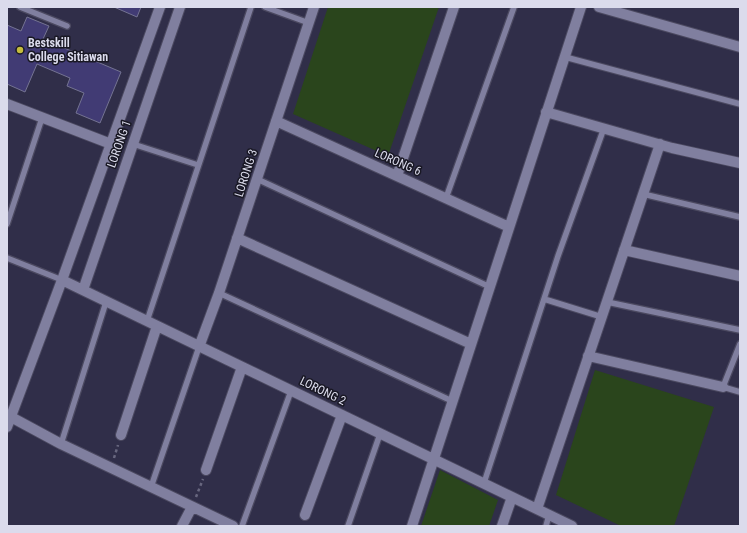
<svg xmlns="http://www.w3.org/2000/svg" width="747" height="533" font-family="'Roboto Condensed',sans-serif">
<rect width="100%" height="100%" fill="#302e49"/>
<path fill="#2a451c" d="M328 7H439L388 156 293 114Z
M595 370 714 407 674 526H621L556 495Z
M440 470 498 500 489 526H421Z"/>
<path fill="#413b74" stroke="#747392" d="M114 7H141L137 17Z
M27 17 49 26 43 39 121 72 100 123 76 113 84 93 67 86 70 78 37 64 25 92 7 84V25L21 31Z"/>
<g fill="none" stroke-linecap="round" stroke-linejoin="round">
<defs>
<path id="service" d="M20 7 67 26
M265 7 309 23
M565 57 740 104
M133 144 198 165
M257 179 490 287
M643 194 740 217
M446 198 514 7
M7 224 42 118
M7 258 62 280
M219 293 452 401
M544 299 602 317
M607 302 740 330
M147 321 251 7
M740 344 723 387 740 392
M61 444 106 302
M484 483 558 256 604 128
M151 487 199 347
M242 526 291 391
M348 526 380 434
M546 526 549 515"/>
<path id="minor" d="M599 7 740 47
M7 104 111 144
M546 112 672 148 740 163
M276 121 509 227
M397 176 454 7
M237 238 471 344
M624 250 740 276
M62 280 572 526
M83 290 180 7
M199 347 219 293 314 7
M588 356 723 387
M11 417 61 444 233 526
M7 427 62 280 160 7
M121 435 157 326
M206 470 242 367
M537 509 660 144
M305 515 342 415
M182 526 192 507
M412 526 581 7
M502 526 512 497"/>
</defs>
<use href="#service" stroke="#4b4960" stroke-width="8"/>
<use href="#minor" stroke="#4b4960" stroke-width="12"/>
<path stroke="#68677f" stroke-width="2.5" stroke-dasharray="3 3" stroke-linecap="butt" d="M114 458 118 445
M196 497 203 479"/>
<use href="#service" stroke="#807f9f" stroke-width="5.5"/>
<use href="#minor" stroke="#807f9f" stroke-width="10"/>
</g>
<circle fill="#c5bc3d" stroke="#191824" stroke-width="1.5" cx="20" cy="50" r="4"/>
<g text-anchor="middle" stroke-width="3" stroke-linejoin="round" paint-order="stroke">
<g font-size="12" font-weight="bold" fill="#dbdbec" stroke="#191824" text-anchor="start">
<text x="28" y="47">Bestskill<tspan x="28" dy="14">College Sitiawan</tspan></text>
</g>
<g font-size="12" fill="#dbdbec" stroke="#191824">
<text transform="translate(119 144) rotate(-71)" y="4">LORONG 1</text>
<text transform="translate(398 162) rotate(24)" y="4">LORONG 6</text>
<text transform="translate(246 173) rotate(-72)" y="4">LORONG 3</text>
<text transform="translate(323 391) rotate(26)" y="4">LORONG 2</text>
</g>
</g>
<rect width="747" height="533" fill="none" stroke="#dbdbec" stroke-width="16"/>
</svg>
